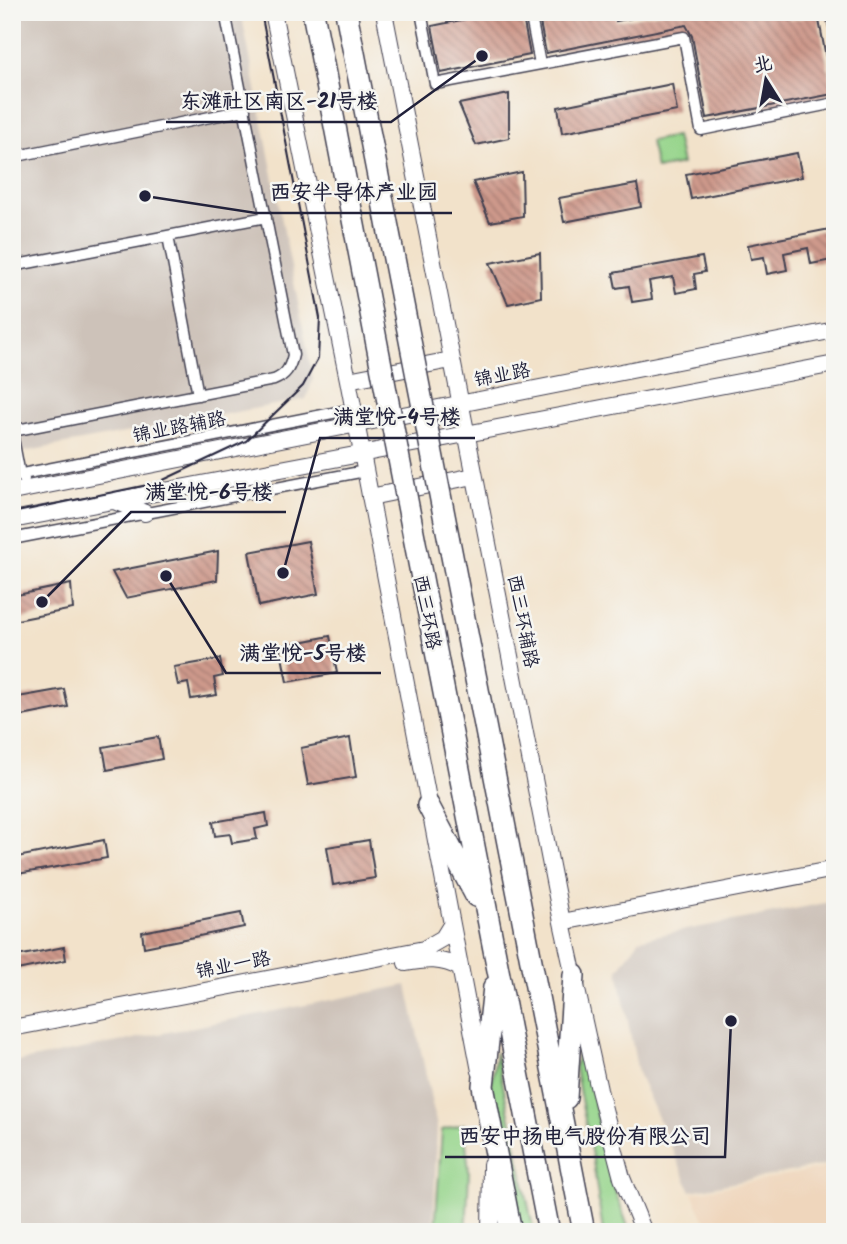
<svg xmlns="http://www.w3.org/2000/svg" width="847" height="1244" font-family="Kalam,'LXGW WenKai TC',sans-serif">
<defs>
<pattern id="building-back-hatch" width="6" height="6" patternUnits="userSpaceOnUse" patternTransform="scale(1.75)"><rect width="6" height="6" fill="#ce998b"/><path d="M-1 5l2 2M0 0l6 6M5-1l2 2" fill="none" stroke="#a77c73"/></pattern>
</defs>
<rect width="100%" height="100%" fill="#f6f6f2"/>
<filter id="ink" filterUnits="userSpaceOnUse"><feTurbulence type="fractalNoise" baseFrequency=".0143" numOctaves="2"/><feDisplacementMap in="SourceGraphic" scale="14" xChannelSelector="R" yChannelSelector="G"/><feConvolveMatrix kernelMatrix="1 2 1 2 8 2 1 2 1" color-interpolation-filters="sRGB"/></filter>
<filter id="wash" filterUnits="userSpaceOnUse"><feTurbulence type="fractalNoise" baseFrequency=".00686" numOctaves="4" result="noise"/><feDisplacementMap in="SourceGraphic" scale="28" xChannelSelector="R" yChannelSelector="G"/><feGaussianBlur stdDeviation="1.57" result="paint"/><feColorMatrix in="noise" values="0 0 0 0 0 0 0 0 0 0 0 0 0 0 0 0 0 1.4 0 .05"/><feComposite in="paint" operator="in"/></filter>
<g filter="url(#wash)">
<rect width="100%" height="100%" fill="#f2e2ca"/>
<path fill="#efd6bc" d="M835 1166V1232H710L692 1193Z"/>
<path fill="#cdc2b9" d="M12 12H241L313 379 306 399 12 454Z
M835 901V1163L691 1191 638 1073 618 970 640 939Z
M407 985 437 1127 433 1232H12V1063Z"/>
<path fill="#95d48a" stroke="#5c7b62" stroke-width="2" d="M676 136 682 164 656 169 650 141Z
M581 1037 609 1175 630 1232H603L593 1161 575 1068Z
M496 1052 534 1232H513L491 1090Z
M464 1124 469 1172 466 1232H435L442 1130Z"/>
<g id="blocks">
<path fill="url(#building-back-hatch)" d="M500 12H522L530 55 441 73 432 26Z
M538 12H615L616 21 664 12H788L789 20 818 15 833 94 707 118 692 36 686 25 546 53Z
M672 84 677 111 562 133 558 107Z
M509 94V138L476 145 459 104Z
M797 153 802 177 691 199 686 174Z
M522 172 523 216 490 222 473 182Z
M637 184 641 207 564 222 559 198Z
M835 228V244L829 246 832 260 811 264 808 248 784 253 787 270 767 274 764 257 751 259 748 245Z
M540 253 541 297 508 304 490 263Z
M702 257 705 272 694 274 696 289 676 293 673 277 649 281 652 299 632 302 629 286 616 288 613 273Z
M308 541 318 594 259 606 249 552Z
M218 551 217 580 126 598 112 572Z
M71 584 73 609 12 621V596Z
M330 636 337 673 287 682 280 646Z
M220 659 223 676 214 678 217 695 191 699 188 683 178 685 174 667Z
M64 689 68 707 22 716 18 697Z
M158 737 162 759 107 770 103 747Z
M350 738 356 777 308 785 301 748Z
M266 813 268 826 255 829 257 839 232 843 230 834 215 836 213 822Z
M104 840 107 858 12 875V858Z
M369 840 375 878 333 885 327 847Z
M241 913 244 927 144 947 142 932Z
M64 947 66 960 12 971V957Z"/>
</g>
</g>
<g filter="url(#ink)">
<use href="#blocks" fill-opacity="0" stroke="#413f50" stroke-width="2"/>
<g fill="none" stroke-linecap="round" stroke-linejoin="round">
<defs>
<path id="street" d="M421 12 435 84 684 37 701 130 835 103
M530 12 540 64
M831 12 835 30
M12 157 245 110
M168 236 198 395
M12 266 266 217
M12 431 274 380C286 375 290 368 293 355L225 12
M12 433 20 475 24 479
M12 476 353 409
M12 539 365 471"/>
<path id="secondary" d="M273 12 348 380 480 1071
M384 12 562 922 599 1090 622 1178 644 1232
M348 380 451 360
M12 492 835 330
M370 497 474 476
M114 501 145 513
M12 520C286 467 561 417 835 364
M562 922 835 869
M406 963C426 959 442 958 460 968
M12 1028 424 949 443 938 451 925
M490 1232 491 1164"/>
<path id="highway" d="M473 664 584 1232
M440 672 549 1232
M428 805 476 896
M494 987 483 1086 511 1232
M566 1098 574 975"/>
</defs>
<use href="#street" stroke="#413f50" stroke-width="13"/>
<use href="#secondary" stroke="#413f50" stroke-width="18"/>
<use href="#highway" stroke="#413f50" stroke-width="24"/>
<use href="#street" stroke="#fff" stroke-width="10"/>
<use href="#secondary" stroke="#fff" stroke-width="16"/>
<use href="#highway" stroke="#fff" stroke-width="21"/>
<path stroke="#22223b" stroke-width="2" d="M12 513 157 483 246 441 303 386 318 358 320 318 261 12"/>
<defs>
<path id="highway-bridge" d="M313 12 440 672
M346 12 473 664"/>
</defs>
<use href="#highway-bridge" stroke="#413f50" stroke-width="24" stroke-linecap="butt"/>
<use href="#highway-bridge" stroke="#fff" stroke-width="21"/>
</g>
</g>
<g text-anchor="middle" stroke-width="5" stroke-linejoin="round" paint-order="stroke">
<g font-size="19" fill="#22223b" stroke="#f6f6f2">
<text transform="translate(502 374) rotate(-11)" y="7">锦业路</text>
<text transform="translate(179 426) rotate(-11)" y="7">锦业路辅路</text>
<text transform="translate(428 612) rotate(79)" y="7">西三环路</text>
<text transform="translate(524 621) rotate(79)" y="7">西三环辅路</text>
<text transform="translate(233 964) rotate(-11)" y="7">锦业一路</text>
</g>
</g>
<path fill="none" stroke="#22223b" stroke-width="2.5" d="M482 56L391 122H166M145 196L256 213H452M283 573L320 438H475M42 602L131 512H286M166 576L226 673H381M731 1021L725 1157H445"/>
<g fill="#22223b" stroke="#f6f6f2" stroke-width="2.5">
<circle cx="482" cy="56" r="7"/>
<circle cx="145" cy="196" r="7"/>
<circle cx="283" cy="573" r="7"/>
<circle cx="42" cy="602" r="7"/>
<circle cx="166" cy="576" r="7"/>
<circle cx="731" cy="1021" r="7"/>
</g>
<g font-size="21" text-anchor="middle" font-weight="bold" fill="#22223b" stroke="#f6f6f2" stroke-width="5" stroke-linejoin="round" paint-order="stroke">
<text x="279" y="108">东滩社区南区-21号楼</text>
<text x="354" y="199">西安半导体产业园</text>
<text x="397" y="424">满堂悦-4号楼</text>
<text x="209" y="499">满堂悦-6号楼</text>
<text x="303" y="660">满堂悦-5号楼</text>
<text x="585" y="1143">西安中扬电气股份有限公司</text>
</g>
<rect width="847" height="1244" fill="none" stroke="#f6f6f2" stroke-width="42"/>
<g transform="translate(766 80) rotate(349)" stroke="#f6f6f2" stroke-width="5" paint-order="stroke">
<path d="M0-5L12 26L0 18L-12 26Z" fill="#22223b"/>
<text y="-10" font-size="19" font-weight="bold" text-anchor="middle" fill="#22223b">北</text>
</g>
</svg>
